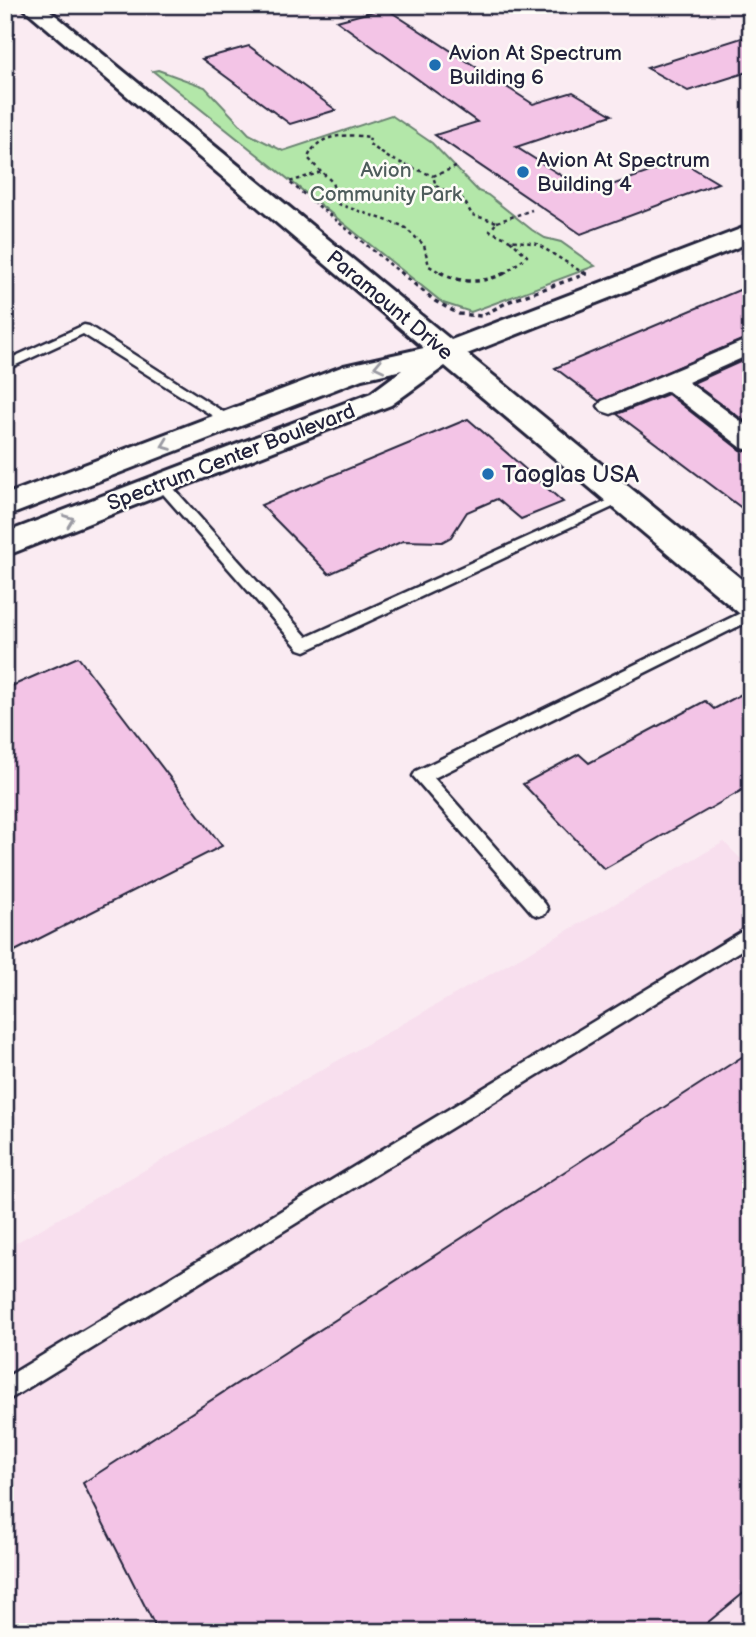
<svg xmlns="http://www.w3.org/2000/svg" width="756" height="1637" font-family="'Balsamiq Sans',sans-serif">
<rect width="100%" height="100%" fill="#faebf2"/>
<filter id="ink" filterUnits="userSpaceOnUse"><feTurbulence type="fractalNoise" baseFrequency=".0143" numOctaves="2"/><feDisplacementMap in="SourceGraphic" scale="14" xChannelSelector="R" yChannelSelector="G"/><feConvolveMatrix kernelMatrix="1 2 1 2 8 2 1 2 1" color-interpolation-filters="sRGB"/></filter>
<g filter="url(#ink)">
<path fill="#f8dfee" d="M724 842 751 869V1632H5V1249Z"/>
<path fill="#b3e7a9" stroke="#6a8472" stroke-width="2" d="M158 70 205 87 249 134 283 151 391 115 432 143 478 191 488 195 532 230 545 238 561 242 595 266 471 312 443 303 153 71Z"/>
<path fill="#f3c4e6" stroke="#22223b" stroke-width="2" d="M385 8 533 104 573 92 612 115 516 147 589 193 681 161 718 183 581 234 435 135 477 122 337 21Z
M751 35V71L688 91 647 68Z
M249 46 336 110 290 124 202 59Z
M751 285V336L599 401 555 368Z
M751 357V426L693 383Z
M668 394 740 450 751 452V515L617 414Z
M468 419 563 502 521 519 497 499 467 512 451 537 442 542 403 541 329 574 261 505Z
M78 657 222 846 5 956V689Z
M751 689V785L604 869 523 784 579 754 589 763 705 701 714 709Z
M751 1051V1587L696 1632H158L83 1483Z"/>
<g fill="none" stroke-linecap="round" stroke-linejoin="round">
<defs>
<path id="service" d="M84 325 89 326 236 420 229 424 224 423 83 334 5 370V361Z
M162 479 167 481 307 637 618 496 623 494 630 499 305 651 299 649 157 487 155 484Z
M751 608V620L434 778 545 904 548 909 545 914 539 916 533 914 413 776 416 771Z
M751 926V944L5 1402V1378Z"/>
<path id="minor" d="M751 338V354L688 382 751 429V450L742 448 668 391 611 414 602 411 598 406 602 401Z"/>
<path id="tertiary" d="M20 5H43L451 340 751 225V242L467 354 751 587V617L739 613 445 366 391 405 5 556V533L371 393 402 370 362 379 5 517V495L344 366 424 348Z"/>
</defs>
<use href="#service" stroke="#22223b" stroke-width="5"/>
<use href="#minor" stroke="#22223b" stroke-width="5"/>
<use href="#tertiary" stroke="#22223b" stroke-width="6"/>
<path stroke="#22223b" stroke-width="2.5" stroke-dasharray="3.5 3.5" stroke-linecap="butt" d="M456 167 433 176 436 186 464 200 472 215 497 222 490 231 510 240
M321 172 308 158C317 133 347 134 370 137L369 144 389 158 433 176
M497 222 532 210
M402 274 289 182 322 172 332 182 338 204 403 226 424 245 429 266 443 274
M504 274 527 256 510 240 537 244 585 274"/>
<path stroke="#22223b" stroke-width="3.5" stroke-dasharray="4.5 4.5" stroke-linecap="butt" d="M400 272 435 301 459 314 481 316 510 301 586 274 583 272
M440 272C462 285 485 283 507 272"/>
<use href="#service" fill="#fdfcf7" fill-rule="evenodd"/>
<use href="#minor" fill="#fdfcf7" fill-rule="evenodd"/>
<use href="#tertiary" fill="#fdfcf7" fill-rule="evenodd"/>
</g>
<defs><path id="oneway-chevron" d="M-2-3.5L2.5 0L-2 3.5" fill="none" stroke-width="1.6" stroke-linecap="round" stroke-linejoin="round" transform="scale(1.75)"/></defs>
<g stroke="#9a9aa2">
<use href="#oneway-chevron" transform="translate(379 366) rotate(168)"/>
<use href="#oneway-chevron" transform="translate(166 445) rotate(159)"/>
<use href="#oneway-chevron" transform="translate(69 520) rotate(-21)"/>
</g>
</g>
<g fill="#1f6fb2" stroke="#fdfcf7" stroke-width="2.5">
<circle cx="435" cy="65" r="7"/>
<circle cx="523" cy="172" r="7"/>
<circle cx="488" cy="474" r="7"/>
</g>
<g text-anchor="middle" stroke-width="5" stroke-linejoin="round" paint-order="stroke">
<g font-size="21" fill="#22223b" stroke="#fdfcf7" text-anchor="start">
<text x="449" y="60">Avion At Spectrum<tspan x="449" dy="24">Building 6</tspan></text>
<text x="537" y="167">Avion At Spectrum<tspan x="537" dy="24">Building 4</tspan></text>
</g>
<g font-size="21" fill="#4e5d5c" stroke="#fdfcf7">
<text x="386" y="177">Avion<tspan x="386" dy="24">Community Park</tspan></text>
</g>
<g font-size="21" fill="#22223b" stroke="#fdfcf7">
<text transform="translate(390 305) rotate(40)" y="7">Paramount Drive</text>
<text transform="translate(231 457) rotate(-21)" y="7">Spectrum Center Boulevard</text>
</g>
<g font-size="24" fill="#22223b" stroke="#fdfcf7" text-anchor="start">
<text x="502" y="482">Taoglas USA</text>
</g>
</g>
<rect width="756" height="1637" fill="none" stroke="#fdfcf7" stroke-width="28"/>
<rect x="14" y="14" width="728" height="1609" fill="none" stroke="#22223b" stroke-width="2.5" filter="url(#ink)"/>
</svg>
